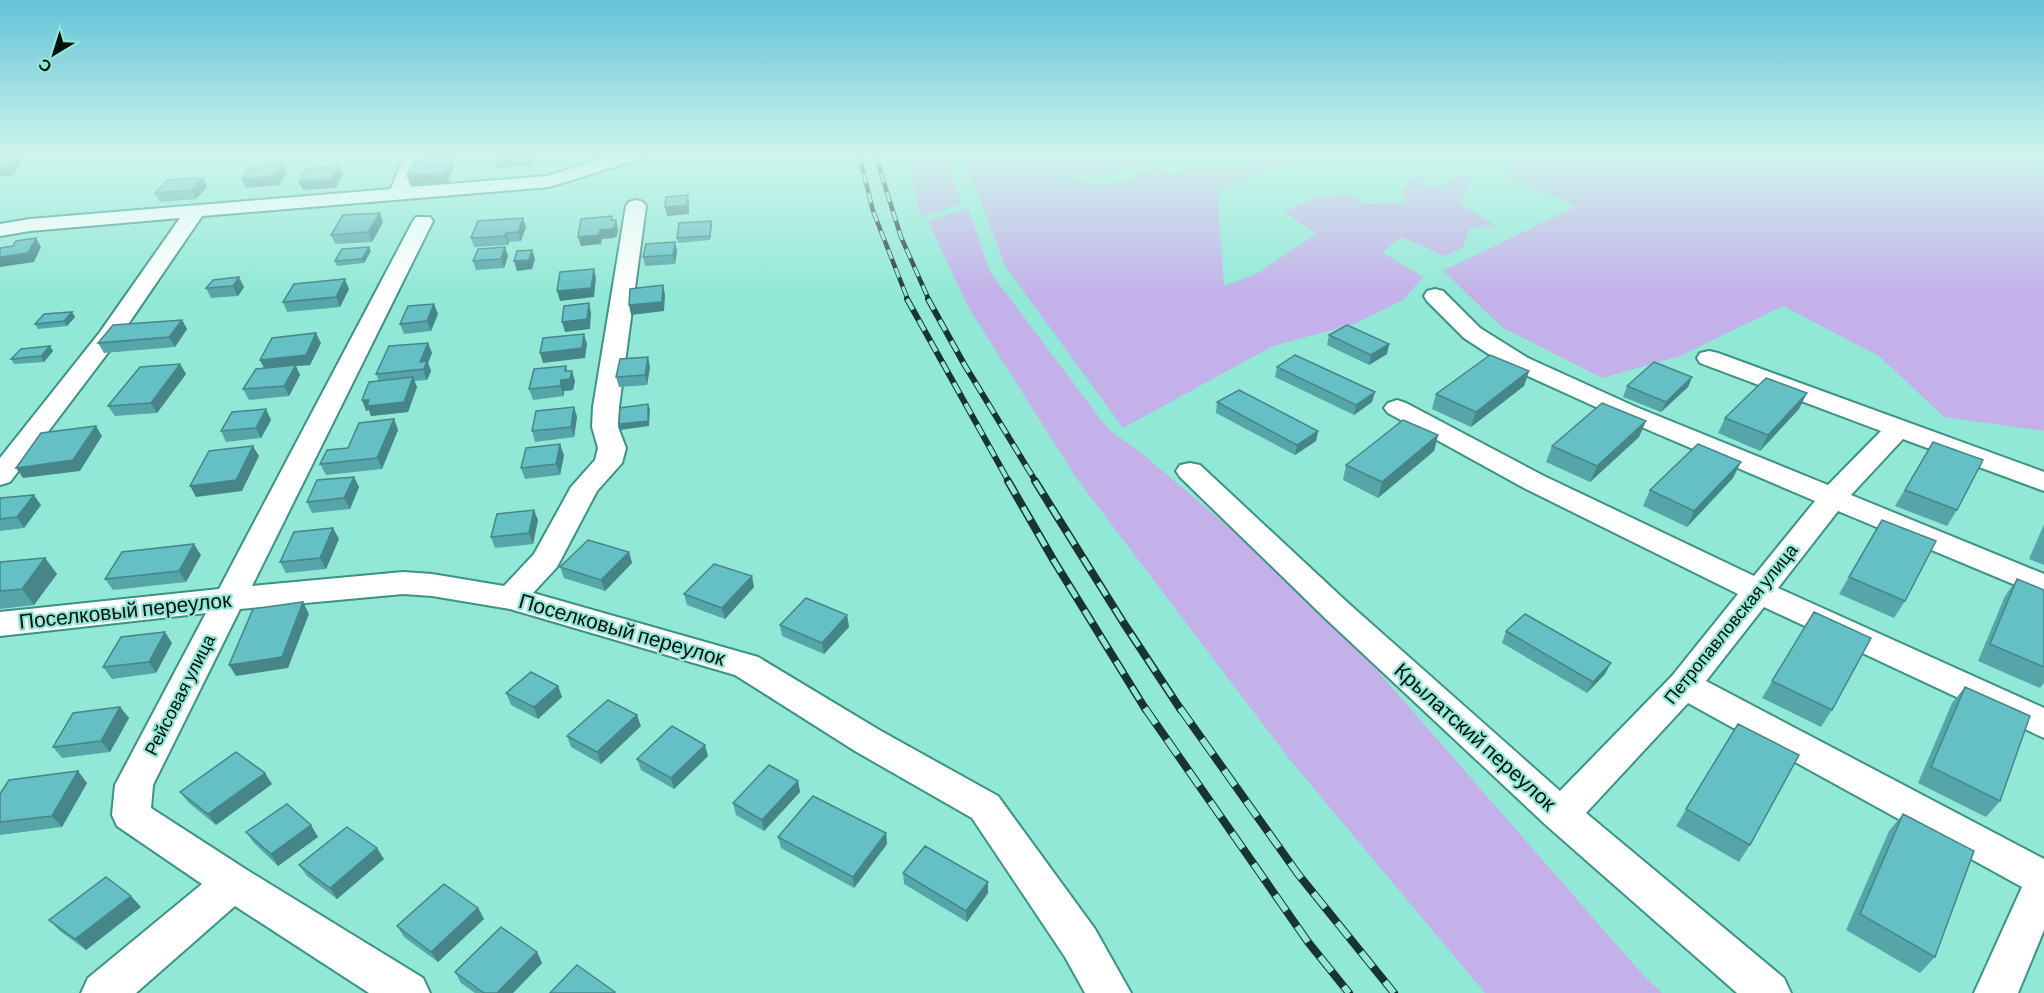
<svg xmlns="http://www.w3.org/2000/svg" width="2044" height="993" font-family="Barlow,sans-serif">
<rect width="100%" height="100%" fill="#92e8d7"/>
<path fill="#c4b1e9" d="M905 154H944L962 204 921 216Z
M963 154H1180L1110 173 1061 179 1095 184 1128 182 1138 173 1157 169 1175 175 1197 166 1262 164 1267 154H1333L1274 168 1217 190 1224 286 1256 274 1316 234 1284 212 1312 198 1349 194 1364 204 1407 203 1402 191 1414 176 1426 177 1423 185 1439 187 1455 176 1475 174 1459 204 1496 225 1470 229 1462 248 1445 256 1401 237 1382 252 1423 277 1403 300 1354 324 1273 346 1123 428 1005 266Z
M1514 154H2030L2044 163V431L1944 417 1879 356 1783 306 1680 356 1602 378 1503 328 1443 271 1576 206 1508 176Z
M968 208 990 272 1108 429 1144 455 1320 605 1643 975 1662 993H1485L1290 760 1077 479 967 305 928 221Z"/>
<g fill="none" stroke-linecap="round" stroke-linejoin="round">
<defs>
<path id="minor" d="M405 154H423L411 187 547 176 618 154H646L643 158 549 187 202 216 116 342 10 482 0 485V458L100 332 180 218 30 231 0 236V224L30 219 391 189Z
M636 200 643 202 646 206 619 407 618 427 626 448 622 463 597 491 557 567 533 593 758 657 881 731 998 796 1095 929 1131 993H1085L1065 957 972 818 855 751 735 675 510 609 432 596 403 594 240 609 153 785 151 808 247 870 423 978 430 993H369L235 906 136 993H81L88 978 202 884 117 826 112 815 115 785 206 613 0 636V612L219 589 413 221 416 217H430L433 221 252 586 403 572 432 574 504 586 534 554 571 487 595 460 598 448 592 427 593 407 626 206 629 202Z
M1435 289 1443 291 1480 328 1528 358 1636 407 1828 485 1881 431 1700 363 1697 358 1700 353 1709 351 1718 353 2044 472V491L1903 439 1851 495 2044 574V597L1838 511 1778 588 2044 708V738L1764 607 1706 681 2044 859V930L2018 993H1974L2022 887 1688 703 1586 813 1784 978 1791 993H1737L1547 826 1326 619 1180 477 1176 471 1180 465 1190 463 1200 465 1348 603 1560 791 1672 676 1738 594 1524 488 1388 413 1384 408 1388 403 1397 400 1406 403 1544 476 1754 576 1815 501 1618 417 1510 368 1464 338 1427 301 1424 296 1427 291Z"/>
</defs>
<use href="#minor" stroke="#3b9384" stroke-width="4"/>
<use href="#minor" fill="#fff" fill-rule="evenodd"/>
<defs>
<path id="rail-far3" d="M859 154 873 211 908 300
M875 154 901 237 929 300"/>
<path id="rail-far2" d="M907 299 1009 482
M928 299 964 364 1036 482"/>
<path id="rail-far1" d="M1008 481 1054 561 1146 710
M1035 481 1123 622 1181 710"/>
<path id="rail" d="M1145 708 1308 942 1349 993
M1180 708 1298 874 1394 993"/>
</defs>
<use href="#rail-far3" stroke="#18342e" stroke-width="4.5"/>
<use href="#rail-far2" stroke="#18342e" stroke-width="6"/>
<use href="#rail-far1" stroke="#18342e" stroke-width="8"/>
<use href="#rail" stroke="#18342e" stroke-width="8"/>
<use href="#rail-far3" stroke="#92e8d7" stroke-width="3" stroke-dasharray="10" stroke-linecap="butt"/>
<use href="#rail-far2" stroke="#92e8d7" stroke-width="4" stroke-dasharray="12" stroke-linecap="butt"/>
<use href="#rail-far1" stroke="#92e8d7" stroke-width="5" stroke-dasharray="15" stroke-linecap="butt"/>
<use href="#rail" stroke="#92e8d7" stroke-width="6" stroke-dasharray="19" stroke-linecap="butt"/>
</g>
<path fill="#56a5a9" d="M203 178 207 187 196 199 160 202 155 193Z
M711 221 712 225 710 240 678 243 677 238Z
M383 222 372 242 335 244 331 235Z
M526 227 521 241 509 242 508 245 474 247 471 238Z
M675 242 677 251 675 264 645 266 643 257Z
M505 247 508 256 504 268 476 270 473 261Z
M371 251 364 263 337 266 335 261Z
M213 280 244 287 238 296 211 298 206 288Z
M349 289 340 307 287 312 283 302Z
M72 312 75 317 67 326 38 329 35 324Z
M438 314 431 331 404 334 400 324Z
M182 320 187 329 175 347 104 353 98 343Z
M1329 335 1389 344 1387 354 1369 365 1327 345Z
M321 343 310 365 296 366 300 375 289 396 249 400 243 389 264 368Z
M428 343 432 353 428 363 431 371 427 380 414 381 417 387 408 412 371 416 369 410 366 411 379 381 376 374Z
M50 346 53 351 44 362 14 364 11 359Z
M180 364 186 374 157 413 115 416 108 406Z
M650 367 647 385 619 387 616 377Z
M1277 367 1372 402 1354 415 1275 377Z
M568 371 575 381 573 390 564 391V396L533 400 529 389Z
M1529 371 1524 386 1471 427 1432 409 1436 394Z
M1692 377 1688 387 1661 412 1623 397 1627 386Z
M1217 402 1318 431 1316 441 1295 455 1216 413Z
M574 407 577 417 574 437 535 442 532 431Z
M266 409 271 420 261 438 226 442 221 431Z
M1799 409 1760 451 1718 433 1725 418Z
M394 419 398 430 382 469 326 475 320 464Z
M1438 435 1434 451 1378 498 1343 480 1346 465Z
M1639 437 1590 482 1546 462 1552 446Z
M1933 442 1957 510 1947 526 1895 506Z
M564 455 560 475 525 479 521 468Z
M354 477 359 487 350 509 312 513 307 502Z
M1733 478 1687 527 1643 506 1650 490Z
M0 498 41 505 24 528 0 531Z
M538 520 533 544 495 548 491 537Z
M1882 520 1905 601 1894 618 1839 594Z
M2044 524V565L2029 559Z
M339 539 326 569 286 573 280 562Z
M629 552 632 563 605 591 564 578 560 567Z
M201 555 186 582 113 590 105 579Z
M45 558 57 574 34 605 0 609V562Z
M2017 579 2044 590V683L2040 688 1978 661 2005 596Z
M754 587 725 619 687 605 684 594Z
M1814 612 1832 710 1821 727 1762 698Z
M847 615 849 627 824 654 782 636 780 625Z
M1506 631 1605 674 1587 693 1502 643Z
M172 643 156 673 112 679 103 667Z
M558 686 562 697 538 719 511 705 506 693Z
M1965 687 2000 801 1986 817 1918 783 1952 703Z
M120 707 129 718 110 752 62 758 53 747Z
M1738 724 1750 845 1739 862 1676 826Z
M641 726 601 764 571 747 567 736Z
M708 756 674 789 641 770 637 759Z
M78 771 87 783 62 827 0 835V794Z
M798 781 800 792 764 831 736 815 733 803Z
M272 784 216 825 189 803 180 792Z
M1903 814 1935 957 1920 973 1846 930 1889 831Z
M246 832 318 837 278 866 254 843Z
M886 833 887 844 854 888 781 848 778 837Z
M384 859 337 899 307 876 299 865Z
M903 873 988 893 967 922 904 884Z
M141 907 86 950 60 931 49 920Z
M478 908 484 919 438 962 404 937 397 926Z
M537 952 542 963 513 993H475L461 983 455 972Z"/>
<path fill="#468689" d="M16 154H18L22 160 14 175 0 177V168Z
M532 154H536L533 165 497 168 494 160Z
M451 158 454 166 448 182 410 185 407 176Z
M283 163 287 172 279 185 246 188 242 179Z
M339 166 343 174 336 188 303 190 299 182Z
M203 178 207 187 196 199 192 190Z
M688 195 689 204V214L667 216 665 207Z
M380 213 383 222 372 242 368 232Z
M612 216 614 226 616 220 618 229 617 236 614 238 602 239 601 244 581 246 578 237 600 230 611 220Z
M523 218 526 227 521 241 518 232Z
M711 221 712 225 710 240V236Z
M506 233 509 242 508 245 505 236Z
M36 238 41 247 34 262 0 267V257Z
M675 242 677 251 675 264 673 255Z
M369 247 371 251 364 263 362 259Z
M505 247 508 256 504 268 501 259Z
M532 250 535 259 532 269 517 271 514 261Z
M594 269 596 278 594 297 560 301 557 291Z
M239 277 244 287 238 296 233 286Z
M345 279 349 289 340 307 336 297Z
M663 285 665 295 664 311 631 315 629 305Z
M589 303 591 313 590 329 565 332 562 322Z
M434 304 438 314 431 331 427 321Z
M72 312 75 317 67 326 64 321Z
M182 320 187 329 175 347 169 337Z
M316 333 321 343 310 365 296 366 300 375 289 396 284 386 265 370 260 360Z
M584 334 587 344 585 358 543 363 540 353Z
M428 343 432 353 428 363 431 371 427 380 420 362Z
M1389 344 1387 354 1369 365 1371 355Z
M50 346 53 351 44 362 41 356Z
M648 357 650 367 647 385 645 375Z
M180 364 186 374 157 413 151 403Z
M566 366 569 376 572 371 575 381 573 390 564 391V396L560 386 561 380Z
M1529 371 1524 386 1471 427 1476 412Z
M413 377 417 387 408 412 371 416 369 410 366 411 362 400Z
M1692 377 1688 387 1661 412 1666 402Z
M1375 392 1372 402 1354 415 1356 405Z
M1807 393 1799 409 1760 451 1768 435Z
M648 404 650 409 649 426 620 430 619 424Z
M574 407 577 417 574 437 571 427Z
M266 409 271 420 261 438 256 428Z
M394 419 398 430 382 469 377 458Z
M1646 421 1639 437 1590 482 1597 466Z
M96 426 102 436 80 471 23 478 16 468Z
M1318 431 1316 441 1295 455 1297 445Z
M1438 435 1434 451 1378 498 1382 482Z
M560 444 564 455 560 475 556 464Z
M253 446 259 456 242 491 196 497 190 486Z
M1741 462 1733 478 1687 527 1694 511Z
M354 477 359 487 350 509 344 498Z
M34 495 41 505 24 528 17 517Z
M534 510 538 520 533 544 529 533Z
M333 528 339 539 326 569 320 558Z
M194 544 201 555 186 582 179 571Z
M629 552 632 563 605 591 601 580Z
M45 558 57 574 34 605 22 589Z
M752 576 754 587 725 619 722 608Z
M303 602 309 614 288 668 236 676 229 665Z
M847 615 849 627 824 654 822 643Z
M165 632 172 643 156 673 149 662Z
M1611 663 1605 674 1587 693 1593 682Z
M558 686 562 697 538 719 534 707Z
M120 707 129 718 110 752 101 741Z
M637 715 641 726 601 764 597 752Z
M705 745 708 756 674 789 671 778Z
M78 771 87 783 62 827 52 816Z
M265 773 272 784 216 825 208 814Z
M798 781 800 792 764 831 762 820Z
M311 825 318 837 278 866 271 854Z
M886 833 887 844 854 888 853 877Z
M377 848 384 859 337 899 330 888Z
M988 882V893L967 922 966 911Z
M131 896 141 907 86 950 75 939Z
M478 908 484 919 438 962 431 952Z
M537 952 542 963 513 993H497Z"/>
<path fill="#64c0c4" stroke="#468689" stroke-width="1.5" d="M0 154H16L9 167 0 168Z
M496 154H532L531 156 494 160Z
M451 158 445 173 407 176 414 161Z
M283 163 275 176 242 179 251 166Z
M339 166 332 179 299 182 307 169Z
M203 178 192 190 155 193 167 180Z
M688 195 687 205 665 207 666 197Z
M380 213 368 232 331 235 343 215Z
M612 216 611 220H616L615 227 611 229 600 230 599 235 578 237 581 219Z
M523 218 518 232 506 233 505 236 471 238 478 221Z
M711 221 710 236 677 238 679 223Z
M36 238 28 253 0 257V248L13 246 16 241Z
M675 242 673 255 643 257 646 244Z
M369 247 362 259 335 261 342 249Z
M505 247 501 259 473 261 478 249Z
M532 250 529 260 514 261 517 251Z
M594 269 591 288 557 291 560 272Z
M239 277 233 286 206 288 213 280Z
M345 279 336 297 283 302 294 284Z
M663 285 662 302 629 305 630 289Z
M589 303 587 319 562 322 564 306Z
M434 304 427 321 400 324 408 306Z
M72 312 64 321 35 324 44 314Z
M182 320 169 337 98 343 113 325Z
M1347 325 1389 344 1371 355 1329 335Z
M316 333 306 355 260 360 272 338Z
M584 334 582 348 540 353 543 338Z
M428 343 420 362 427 361 424 369 376 374 389 346Z
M50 346 41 356 11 359 21 349Z
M1295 355 1375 392 1356 405 1277 367Z
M1490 355 1529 371 1476 412 1436 394Z
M648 357 645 375 616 377 620 359Z
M1654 362 1692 377 1666 402 1627 386Z
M180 364 151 403 108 406 140 367Z
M296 365 284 386 243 389 256 369Z
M566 366 565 371H572L570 379 561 380 560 386 529 389 534 369Z
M413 377 404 402 367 406 369 400H362L369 382Z
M1766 378 1807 393 1768 435 1725 418Z
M1239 390 1318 431 1297 445 1217 402Z
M1602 403 1646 421 1597 466 1552 446Z
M648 404V421L619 424 620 408Z
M574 407 571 427 532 431 536 411Z
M266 409 256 428 221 431 232 412Z
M394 419 377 458 320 464 327 450 348 448 359 423Z
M1403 420 1438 435 1382 482 1346 465Z
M96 426 73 460 16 468 41 433Z
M1933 442 1983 460 1957 510 1905 490Z
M560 444 556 464 521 468 526 448Z
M1698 444 1741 462 1694 511 1650 490Z
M253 446 236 480 190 486 209 451Z
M354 477 344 498 307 502 317 480Z
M34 495 17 517 0 519V498Z
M534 510 529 533 491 537 497 514Z
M1882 520 1936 541 1905 601 1849 577Z
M333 528 320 558 280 562 294 532Z
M588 540 629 552 601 580 560 567Z
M194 544 179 571 105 579 122 552Z
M45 558 22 589 0 591V562Z
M714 564 752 576 722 608 684 594Z
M2017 579 2044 590V667L1990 644Z
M806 598 847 615 822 643 780 625Z
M303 602 282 657 229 665 253 609Z
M1814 612 1871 638 1832 710 1772 681Z
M1525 614 1611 663 1593 682 1506 631Z
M165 632 149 662 103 667 121 637Z
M531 672 558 686 534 707 506 693Z
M1965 687 2030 716 2000 801 1931 767Z
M608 700 637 715 597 752 567 736Z
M120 707 101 741 53 747 73 713Z
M1738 724 1799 755 1750 845 1686 809Z
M672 726 705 745 671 778 637 759Z
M236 752 265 773 208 814 180 792Z
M769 765 798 781 762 820 733 803Z
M78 771 52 816 0 822V794L9 780Z
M813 796 886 833 853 877 778 837Z
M287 804 311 825 271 854 246 832Z
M1903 814 1974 851 1935 957 1860 914Z
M347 827 377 848 330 888 299 865Z
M925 846 988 882 966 911 903 873Z
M106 877 131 896 75 939 49 920Z
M444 884 478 908 431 952 397 926Z
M501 927 537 952 497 993H484L455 972Z
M577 965 615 992 614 993H550Z"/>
<linearGradient id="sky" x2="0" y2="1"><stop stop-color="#65c2d7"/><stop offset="0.53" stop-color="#cef5ed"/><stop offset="1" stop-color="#cef5ed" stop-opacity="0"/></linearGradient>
<rect width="2044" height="293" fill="url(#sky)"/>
<g text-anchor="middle" stroke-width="4.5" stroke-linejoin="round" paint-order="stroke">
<g font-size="18" fill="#00100c" stroke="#92e8d7">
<text transform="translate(1731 624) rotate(-51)" y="6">Петропавловская улица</text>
<text transform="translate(180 695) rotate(-63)" y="6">Рейсовая улица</text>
</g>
<g font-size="21" fill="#00100c" stroke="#92e8d7">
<text transform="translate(125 611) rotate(-6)" y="7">Поселковый переулок</text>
<text transform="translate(622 630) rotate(16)" y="7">Поселковый переулок</text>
<text transform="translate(1475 737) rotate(42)" y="7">Крылатский переулок</text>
</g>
</g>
<g transform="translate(54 54) rotate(218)" stroke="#92e8d7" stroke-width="4.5" paint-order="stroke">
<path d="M0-4.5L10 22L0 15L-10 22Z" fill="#00100c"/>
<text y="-9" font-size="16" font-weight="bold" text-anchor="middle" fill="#00100c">С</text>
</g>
</svg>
